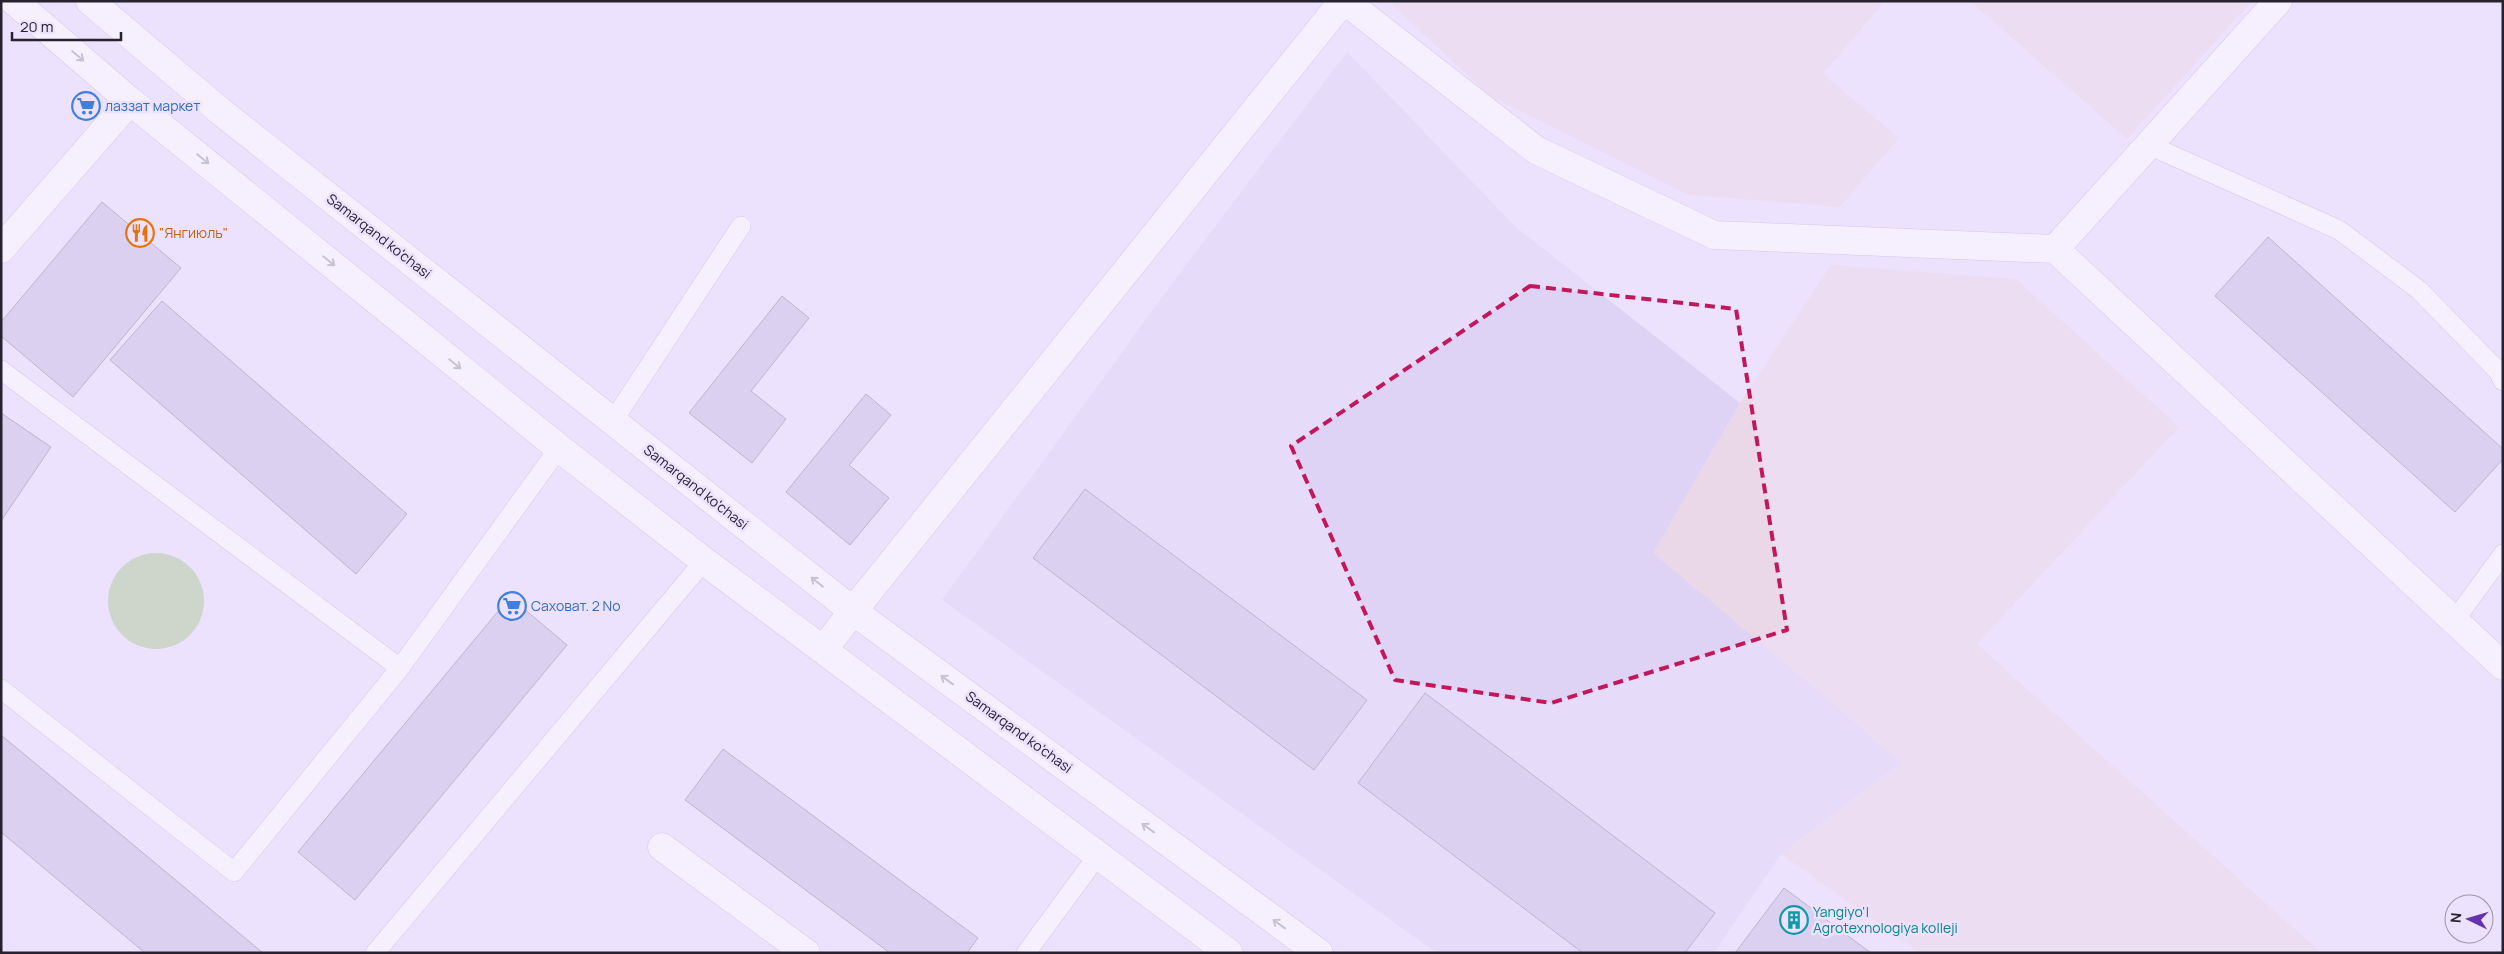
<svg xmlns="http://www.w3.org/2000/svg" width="2504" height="954" font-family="Manrope,sans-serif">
<rect width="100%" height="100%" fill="#ece2fe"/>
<path fill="#ead7e7" d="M1388 1H1885L1823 74 1899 138 1840 207 1688 195 1490 96Z
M1970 1H2252L2127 139Z
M1831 265 2016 279 2179 427 1977 644 2318 950 2316 953H1920L1781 854 1900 763 1653 553 1740 403Z"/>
<path fill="#dfd3f5" d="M1347 52 1516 227 1740 403 1653 553 1829 700 1900 763 1781 854 1714 953H1437L942 600 1176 278Z"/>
<path fill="#a8c58e" d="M108 601a48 48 0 1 1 96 0a48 48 0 1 1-96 0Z"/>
<path fill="#c6bbdd" stroke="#867b9a" d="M102 202 181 268 73 397 1 336V322Z
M2268 237 2503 449V459L2455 512 2215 296Z
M782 296 809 318 751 391 786 419 752 463 689 413Z
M162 301 407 514 356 574 110 360Z
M866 394 891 415 849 465 889 498 850 545 786 492Z
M1 413 51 447 1 521Z
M1085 489 1367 700 1314 770 1033 558Z
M510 597 567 645 355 900 298 852Z
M1425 693 1715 913 1685 953H1583L1358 783Z
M1 735 166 872 263 953H145L1 832Z
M723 749 978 938 967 953H890L685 800Z
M1784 888 1871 953H1735Z"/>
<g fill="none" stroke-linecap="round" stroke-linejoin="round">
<defs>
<path id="lane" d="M2149 145 2339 230 2419 290 2498 371 2503 381
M1 370 400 668 559 448
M613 421 741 226
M2454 621 2503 554
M1 689 234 872 400 668
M375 953 704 561
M1026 953 1098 855"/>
<path id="street" d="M1345 1 1536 150 1714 235 2055 249 2503 666
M1 249 130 101
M2055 249 2278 1
M853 611 1343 1
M662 847 806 953"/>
<path id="secondary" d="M14 1 130 101 559 448 704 561 1229 953
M90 1 220 111 853 611 1319 953
M823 650 853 611"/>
</defs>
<use href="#lane" stroke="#b6abcd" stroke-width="20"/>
<use href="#street" stroke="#b6abcd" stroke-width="29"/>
<use href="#secondary" stroke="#b6abcd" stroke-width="29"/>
<use href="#lane" stroke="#fff" stroke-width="19"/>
<use href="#street" stroke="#fff" stroke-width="28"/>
<use href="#secondary" stroke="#fff" stroke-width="28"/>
</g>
<defs><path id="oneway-shaft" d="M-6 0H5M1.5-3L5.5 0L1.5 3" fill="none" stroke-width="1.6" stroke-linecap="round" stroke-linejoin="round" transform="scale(1.25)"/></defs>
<g stroke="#9e9ca1">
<use href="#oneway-shaft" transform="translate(78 56) rotate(40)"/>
<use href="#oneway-shaft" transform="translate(203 159) rotate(39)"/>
<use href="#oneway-shaft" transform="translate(329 261) rotate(39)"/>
<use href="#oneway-shaft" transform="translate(455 364) rotate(39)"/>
<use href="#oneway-shaft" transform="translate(817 582) rotate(-142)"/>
<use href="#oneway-shaft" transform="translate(947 680) rotate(-144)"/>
<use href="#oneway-shaft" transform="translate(1148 828) rotate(-144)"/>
<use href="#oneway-shaft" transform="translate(1279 924) rotate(-144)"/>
</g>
<path d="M0 0H2504V954H0ZM1530 286 1736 309 1787 630 1551 703 1395 680 1291 446Z" fill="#ece2fe" fill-opacity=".55" fill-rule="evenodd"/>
<path fill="none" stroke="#c2185b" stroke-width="4" stroke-dasharray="10 6" stroke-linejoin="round" d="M1530 286 1736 309 1787 630 1551 703 1395 680 1291 446Z"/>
<defs>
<symbol id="supermarket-ring" viewBox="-11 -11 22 22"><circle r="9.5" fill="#ece2fe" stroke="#3f7fe0" stroke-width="1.5"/><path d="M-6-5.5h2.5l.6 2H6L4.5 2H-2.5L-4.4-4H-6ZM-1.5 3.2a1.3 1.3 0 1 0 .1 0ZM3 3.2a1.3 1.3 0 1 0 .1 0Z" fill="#3f7fe0"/></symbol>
<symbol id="restaurant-ring" viewBox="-11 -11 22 22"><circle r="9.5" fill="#ece2fe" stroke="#e8710a" stroke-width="1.5"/><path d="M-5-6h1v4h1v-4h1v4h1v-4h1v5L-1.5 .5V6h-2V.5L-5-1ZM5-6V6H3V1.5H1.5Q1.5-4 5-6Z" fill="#e8710a"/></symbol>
<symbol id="building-ring" viewBox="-11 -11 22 22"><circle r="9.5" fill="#ece2fe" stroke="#0f9aa8" stroke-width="1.5"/><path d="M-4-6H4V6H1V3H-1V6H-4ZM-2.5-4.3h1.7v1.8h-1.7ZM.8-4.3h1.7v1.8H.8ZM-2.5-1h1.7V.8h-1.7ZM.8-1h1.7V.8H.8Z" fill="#0f9aa8"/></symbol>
</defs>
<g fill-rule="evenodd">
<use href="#supermarket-ring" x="70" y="90" width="32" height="32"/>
<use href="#restaurant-ring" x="124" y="217" width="32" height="32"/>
<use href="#supermarket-ring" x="496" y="590" width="32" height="32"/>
<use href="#building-ring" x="1778" y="904" width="32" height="32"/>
</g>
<g text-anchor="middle" stroke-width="5" stroke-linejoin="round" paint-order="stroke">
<g font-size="14" fill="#366cbe" stroke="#ece2fe" text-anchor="start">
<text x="105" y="111">лаззат маркет</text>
<text x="531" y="611">Саховат. 2 No</text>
</g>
<g font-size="14" fill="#c56008" stroke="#ece2fe" text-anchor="start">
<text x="159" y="238">"Янгиюль"</text>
</g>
<g font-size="14" fill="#27222f" stroke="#ece2fe">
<text transform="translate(379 236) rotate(38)" y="5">Samarqand ko'chasi</text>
<text transform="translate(696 487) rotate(38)" y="5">Samarqand ko'chasi</text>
<text transform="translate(1019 732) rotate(36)" y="5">Samarqand ko'chasi</text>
</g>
<g font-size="14" fill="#0d838f" stroke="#ece2fe" text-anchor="start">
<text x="1813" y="917">Yangiyo'l<tspan x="1813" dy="16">Agrotexnologiya kolleji</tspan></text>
</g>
</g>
<rect width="2504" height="954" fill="none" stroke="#27222f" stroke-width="5"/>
<g transform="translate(2469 919) rotate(275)"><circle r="24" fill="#ece2fe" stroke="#9d95ab"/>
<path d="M0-4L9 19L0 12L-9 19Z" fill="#6534ac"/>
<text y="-8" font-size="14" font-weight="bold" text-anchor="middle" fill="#27222f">N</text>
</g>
<path d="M12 32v8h109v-8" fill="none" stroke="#27222f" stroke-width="2.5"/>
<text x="20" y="32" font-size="15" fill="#27222f" stroke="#ece2fe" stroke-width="4" paint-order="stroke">20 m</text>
</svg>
